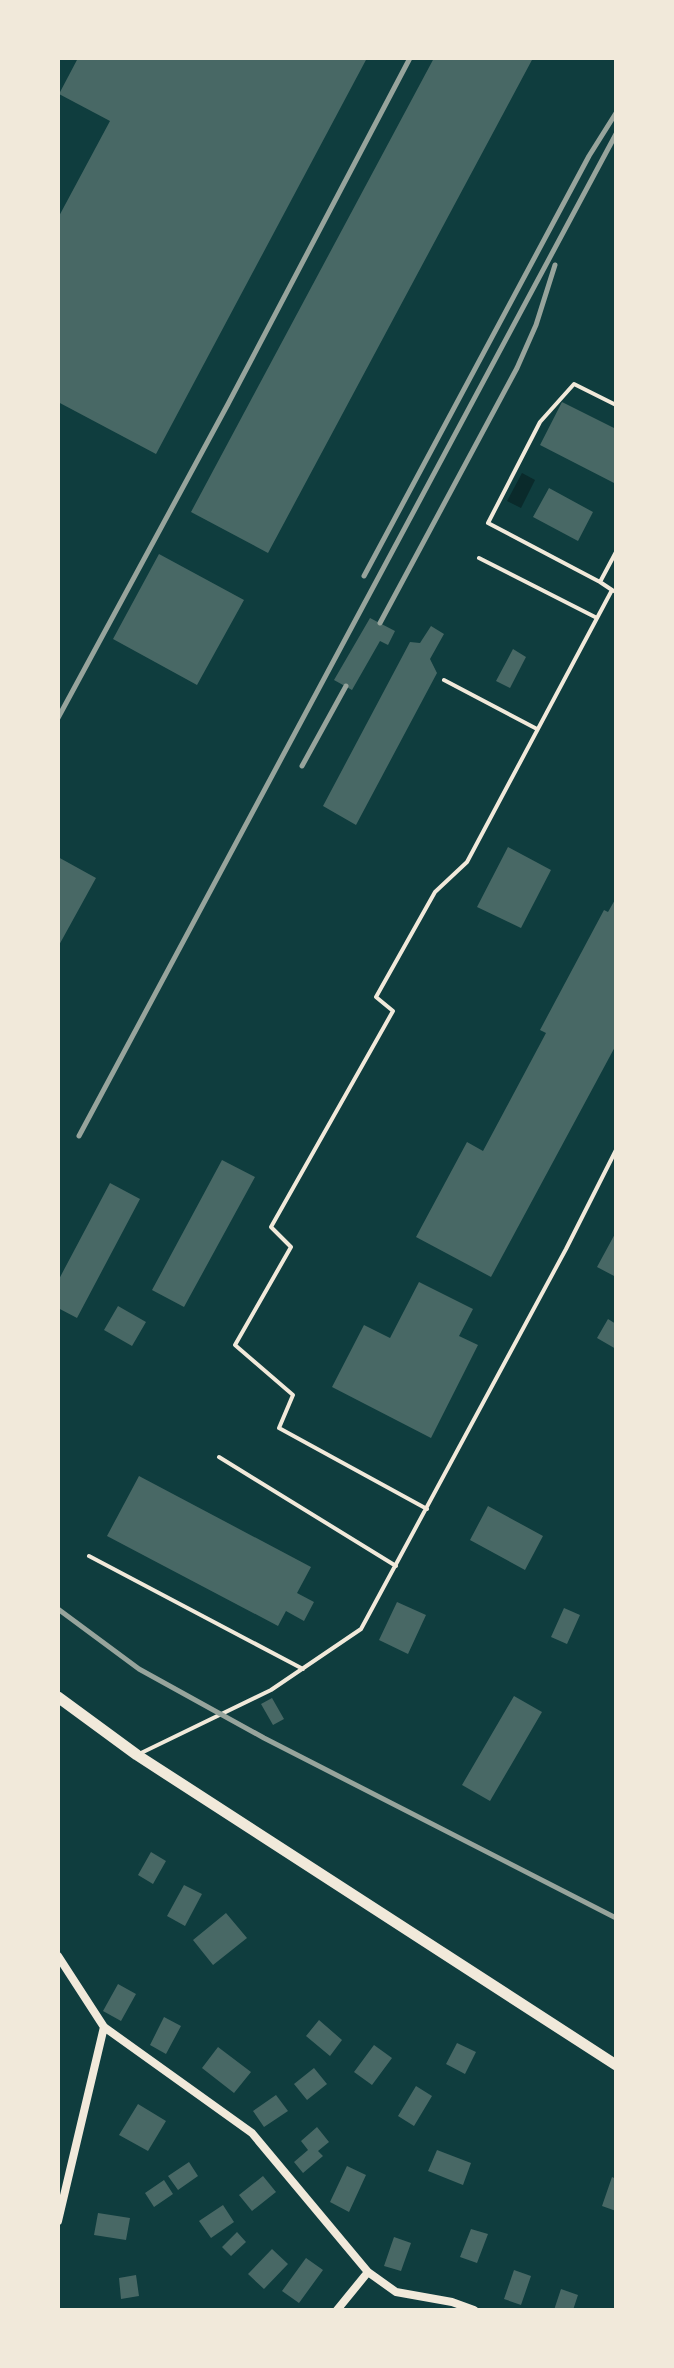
<svg xmlns="http://www.w3.org/2000/svg" width="674" height="2368" font-family="'Noto Sans',sans-serif">
<rect width="100%" height="100%" fill="#0f3d3e"/>
<path fill="#0a2a2b" d="M522 473 535 480 521 508 507 501Z"/>
<path fill="#486865" d="M78 58H367L156 454 58 402V218L110 121 59 94Z
M434 58H533L268 553 191 512Z
M562 402 616 429V484L540 445Z
M549 488 593 512 578 541 533 517Z
M159 554 244 600 197 685 113 639Z
M370 618 395 631 388 645 380 641 352 690 334 680Z
M431 626 444 634 430 659 437 673 356 825 323 806 410 642 420 643Z
M513 649 526 657 510 688 496 681Z
M508 847 551 870 521 928 477 907Z
M58 857 96 878 58 947Z
M616 898V1045L491 1277 416 1237 467 1142 483 1151 546 1033 540 1030 604 910 608 912Z
M222 1160 255 1177 184 1307 152 1290Z
M110 1183 140 1199 77 1318 58 1308V1281Z
M616 1232V1277L597 1267Z
M419 1282 473 1309 459 1336 478 1345 431 1438 332 1387 364 1325 390 1338Z
M118 1306 146 1322 132 1346 104 1330Z
M608 1319 616 1324V1349L597 1338Z
M139 1476 311 1567 297 1593 314 1602 304 1621 286 1611 278 1626 107 1536Z
M488 1506 543 1536 525 1570 470 1540Z
M397 1602 426 1615 408 1654 379 1640Z
M564 1608 580 1615 567 1644 551 1637Z
M514 1696 542 1712 490 1801 462 1785Z
M272 1698 284 1719 273 1725 261 1704Z
M151 1852 166 1861 153 1884 138 1875Z
M184 1885 202 1894 185 1926 167 1916Z
M226 1913 247 1938 213 1965 193 1940Z
M118 1984 136 1994 121 2021 103 2011Z
M164 2017 181 2026 166 2054 150 2045Z
M319 2020 342 2040 330 2056 306 2036Z
M457 2043 476 2052 465 2074 446 2064Z
M374 2045 392 2058 372 2085 354 2072Z
M218 2047 251 2072 234 2093 202 2068Z
M314 2068 327 2084 307 2100 294 2084Z
M416 2086 432 2096 414 2126 398 2116Z
M276 2095 288 2111 264 2127 253 2111Z
M138 2104 166 2121 148 2151 119 2135Z
M317 2127 329 2142 318 2151 323 2156 303 2173 294 2162 308 2150 301 2141Z
M437 2150 471 2163 463 2185 428 2171Z
M189 2162 198 2176 178 2190 168 2176Z
M347 2166 366 2175 349 2212 330 2202Z
M263 2176 276 2192 252 2211 239 2195Z
M612 2177 616 2179V2211L602 2206Z
M164 2180 173 2194 154 2207 145 2193Z
M223 2205 234 2222 211 2238 199 2221Z
M98 2213 130 2218 126 2240 94 2235Z
M471 2229 488 2234 477 2263 460 2257Z
M237 2232 246 2242 231 2256 222 2247Z
M394 2237 411 2243 401 2271 384 2266Z
M272 2249 288 2264 264 2289 248 2274Z
M306 2258 323 2270 299 2303 282 2291Z
M514 2270 531 2276 521 2305 504 2299Z
M136 2275 139 2296 121 2299 119 2278Z
M561 2289 578 2295 573 2310H554Z"/>
<g fill="none" stroke-linecap="round" stroke-linejoin="round">
<path stroke="#f1e9da" stroke-width="4" d="M479 558 597 618
M600 582 488 523 540 422 574 384 616 405
M612 590 600 582 616 552
M444 680 537 729
M219 1457 396 1566
M427 1509 279 1428 293 1395 235 1345 291 1247 271 1227 393 1011 376 997 435 892 467 862 612 590 616 592
M89 1556 303 1669
M139 1754 271 1690 361 1629 566 1249 616 1150"/>
<path stroke="#f1e9da" stroke-width="8" d="M58 1956 104 2027 252 2133 368 2272 396 2292 452 2302 474 2310
M58 2221 104 2027
M337 2310 368 2272"/>
<path stroke="#f1e9da" stroke-width="11" d="M58 1697 137 1755 616 2065"/>
<path stroke="#97a49c" stroke-width="5" d="M364 576 589 156 616 113
M380 623 517 368 536 325 555 265
M58 718 228 404 410 58
M302 766 346 686
M79 1136 616 134
M58 1609 139 1669 264 1738 616 1918"/>
</g>
<rect width="674" height="2368" fill="none" stroke="#f1e9da" stroke-width="120"/>
</svg>
